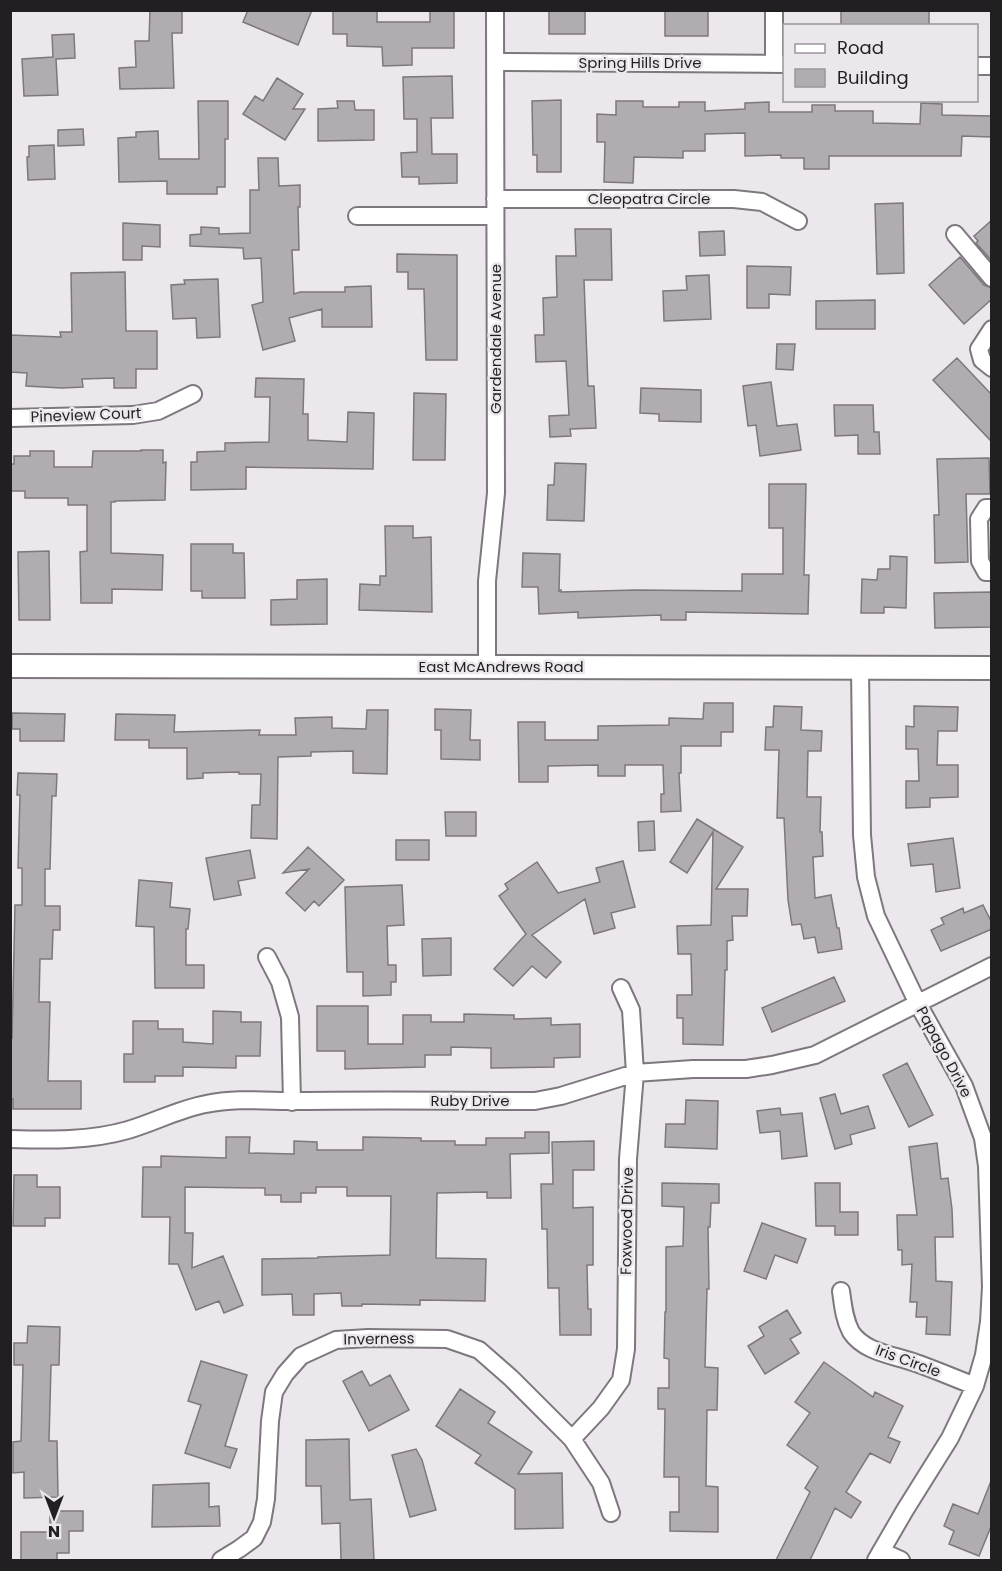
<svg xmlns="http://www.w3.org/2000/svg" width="1002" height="1571" font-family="Poppins,sans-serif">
<rect width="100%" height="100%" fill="#ece7ec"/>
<path fill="#b1acb2" stroke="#7d787d" stroke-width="1.5" d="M150 10H182V33H172L174 88 120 89 119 68 136 67 135 41H149Z
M248 10H312L298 45 243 22Z
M333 10H377V22H430V10H454V48H412V65L383 66 382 47 347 46V34H333Z
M549 10H585V34H549Z
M665 10H708V36H665Z
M841 10H929V26H841Z
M74 34 75 58 56 59 58 95 24 96 22 59 53 57 52 35Z
M452 76 453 118H431L432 154H457V183L419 184V177H402L401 153 417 152V119H404L403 77Z
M277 78 303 94 293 109H305L285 140 243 114 255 96 263 101Z
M561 100V172H537V155H533L532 101Z
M198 101H228V139H225V187H217V194H167V181L119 182 118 138 136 137V132L158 131 159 159H199Z
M337 101H354L355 110H374V140L318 141V109L338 108Z
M616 101H643V107H679V102H705V111L745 109V103L769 102V112H812V105H835V111H873V123L920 124 921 103 942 104V115L992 116V137L962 136 961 156H829V169H804V158H781V155L745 156V133L705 134V151H683V158L634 157 633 183 604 182 605 142H597V114L616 115Z
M83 129 84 145 58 146V130Z
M54 145 55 179 28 180 27 157H29V146Z
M258 158H278L279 186 300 185V207H298L299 250H292L294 294 300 292H345V287L371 286 372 327H322V309L289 318 295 341 263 350 252 305 263 302 261 258 244 259 243 248 190 246V235L201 234V227L219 228V234L250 233V190H259Z
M903 203 904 273 877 274 875 204Z
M992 220V261L976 243 978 241 974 236Z
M123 223 160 225V247L142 246V260H123Z
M575 229H611L612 280H584L588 386H594L596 428 570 429 571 436 550 437 549 416 569 415 566 361 536 362 535 335H544L543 298 557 297 556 256H576Z
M724 231 725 255 700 256 699 232Z
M397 254 457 255V360H426L424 289H408V272H397Z
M960 257 984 285 992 288V299L964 324 929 285Z
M747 266 791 267 790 295 769 294V308H747Z
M125 272 126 331H157V369H136V388H114V378L82 379 83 387 62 388 26 386 27 373 10 372V335L61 337 60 332H72L71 273Z
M709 275 711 319 664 321 663 291 687 290 686 276Z
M218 279 220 337 197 338 196 318 173 319 171 285 185 284 184 280Z
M875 300V329H816V301Z
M777 344H795L793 370 776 369Z
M957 358 992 395V442L933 380Z
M256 378 304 379 303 414H308V440L347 442 348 412 374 413 373 469 246 467V489L191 490V462H197V452L225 451V443L269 442 270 397H255Z
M771 382 777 426 797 424 801 450 760 456 756 425 748 426 743 386Z
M641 388 701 390V422L659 421V414L640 413Z
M414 393 446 394 445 460H413Z
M834 405H873L874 432H879L880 454H858V435L835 436Z
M141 450H163V463L166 462 165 500 115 501V502H111V553L163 555 162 590 112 589V603H81L80 552 87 551V505H68V498H25V491H10V464H14V456H30V451H54V467H92L93 451H141Z
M989 458 990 494H966L968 562 935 563 934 515H939L937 459Z
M555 463 586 464 584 521 547 520 548 485H554Z
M769 484H806L804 575H809L808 614 686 612V620H661V615L578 618V612L539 614 538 587H522L523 553 560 554 559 591 561 590V592L636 590 742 591V574H783V528H769Z
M385 526H413V538L431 537 432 612 359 610 360 584 380 585V576H386Z
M191 544H233V553H244L245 598H202V591H191Z
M49 551 50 620H19L18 552Z
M890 556 907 557 906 608 884 607V613H861L862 579 877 580 878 569H890Z
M327 579V624L271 625V600L297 599V580Z
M992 592V627L935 628 934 593Z
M704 703H733V732H721V746H681V773H679L681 811 661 812V794H664L663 765H625V776H598V765L548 766V782H519L518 722H545V740H598V726L669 725V718L703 719Z
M774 706 802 707 801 730 822 731 821 751H808L807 797H821L820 832H822L823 856 813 857 815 898 831 895 837 928H839L842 949 818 953 815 937 804 939 801 924 792 925 788 900 784 818H777L779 750H765L766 727H773Z
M914 706 958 707 957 731H938L937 765H958V797L930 798V807L906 808V781H919L918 749H906V726L914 727Z
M435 709 471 710 470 740H480V760L441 759V730H435Z
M367 710H388L387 774 353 773V751L311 752V756L278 757 277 839 251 838 252 805H260L261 774H239V772L203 773V778L187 779V748H149V740H115L116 714 175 715 174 732 260 730 259 735H296L295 718 332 717V728L366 729Z
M12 713 65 714 64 741H20V729H12Z
M18 773 57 774 56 796H52L50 869H45V906H60V930H53L52 959H40L39 1002H50L48 1081H81V1109H13V1099H10V1038H12L15 905H22V868H18L20 795H17Z
M445 812H476V836H446Z
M697 819 743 847 716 889H748L747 916H732L733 940 727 941V970H725L723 1045 683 1044V1018H677V995H692L691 954H678L677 926 711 925 713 832 687 873 670 862Z
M654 821 655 850 639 851 638 822Z
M953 838 960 888 936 892 933 864 911 866 908 844Z
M396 840H429V860H396Z
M308 847 344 880 319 906 314 901 305 911 286 893 309 869 283 873Z
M250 850 255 878 238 881 241 895 214 900 206 858Z
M623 861 635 907 611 913 615 928 594 934 585 899 532 935 561 962 546 978 532 966 513 986 494 969 526 934 499 896 508 889 505 884 537 862 558 893 600 882 596 868Z
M139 880 172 883 170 907 190 909 188 929H186V965H204V988H155L154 927 136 926Z
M402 885 404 925 387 926 388 965H396V982H391V995L363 996V972H347L345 887Z
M983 905 992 923V929L941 951 931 930 944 924 941 918 963 908 964 913Z
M451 938V975L423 976 422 939Z
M834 977 845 1001 772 1032 762 1008Z
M317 1006H368V1044H403V1015H431V1022H464V1014L514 1015V1019L551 1018V1025L580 1024V1057L554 1058V1067L491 1068V1048L451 1047V1055H425V1067L345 1069V1051H317Z
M213 1011 241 1012V1022H261L260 1056H236V1068L183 1067V1076H155V1082H124V1054H133V1021H158V1029H183V1042L213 1044Z
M907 1063 933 1115 909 1127 883 1075Z
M835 1094 841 1114 868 1106 875 1128 850 1135 852 1144 835 1149 820 1098Z
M686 1100 718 1101 717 1149 665 1147 666 1124H685Z
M780 1108 781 1115 802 1113 807 1156 782 1159 780 1131 760 1133 757 1111Z
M525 1132H549V1153L510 1154 511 1198H487V1192L437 1193 436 1258 486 1259 485 1301 420 1300V1305L362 1304V1306H342L341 1293 314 1294V1315H293L292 1294 262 1295V1259L318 1258V1257L390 1255 391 1196H347V1187H316V1193H301V1202H281V1195H265V1188L185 1187V1233H193L192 1268 223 1256 243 1305 224 1313 219 1301 196 1310 178 1264H169L170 1217H142L143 1167H161V1156L226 1158V1137H250L249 1153 294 1154V1141L317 1142V1150H363V1137L421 1138V1141H455V1145H486V1138H525Z
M594 1141V1170H573V1208L593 1207V1265H587L588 1309H591V1335H560L559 1288H548L547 1229H542L541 1184H553L552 1142Z
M937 1143 941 1179 948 1178 952 1209 953 1237H935L936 1281 952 1282 950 1335 926 1334 927 1317H916L917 1302H910L912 1264 902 1265V1250H898L897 1215H917L909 1147Z
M14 1175H37V1187H60V1218H45V1226H13Z
M662 1183 719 1184V1203H711L710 1227H708L709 1289H707L705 1367 718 1368 717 1410H707L706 1486 718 1487V1532L670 1531V1512H679V1477H664L665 1409H658V1388H669V1359L664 1358 665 1312H666V1247L683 1246 684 1207 662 1206Z
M815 1183H840V1212H858V1235H835V1226H816Z
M762 1223 806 1239 797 1263 775 1255 766 1279 744 1271Z
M787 1310 801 1333 790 1339 799 1353 765 1374 748 1346 764 1336 759 1327Z
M28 1326 60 1327 59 1365H51L49 1441H57L58 1497 24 1498V1472L13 1473V1442L21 1441 23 1365H14V1343H27Z
M201 1361 247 1375 225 1446 237 1449 230 1468 185 1453 201 1405 188 1401Z
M824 1362 873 1397 875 1392 903 1406 888 1437 900 1442 890 1463 870 1453 846 1492 861 1502 851 1518 835 1508 810 1560H776L810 1492 805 1488 818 1467 787 1445 810 1413 795 1402Z
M362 1371 370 1386 390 1375 409 1410 369 1431 343 1381Z
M460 1389 495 1412 488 1423 532 1452 518 1474 562 1473 563 1528 515 1529V1489L475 1463 481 1455 436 1426Z
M349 1439 350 1500 371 1499 374 1560H341L340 1523 322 1524 321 1486H306V1440Z
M416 1449 422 1460 436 1510 410 1517 392 1455Z
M991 1481 992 1524 979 1556 949 1544 954 1531 944 1526 953 1504 978 1514Z
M209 1483V1507L219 1506 220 1526 152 1527 153 1485Z
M50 1511H83V1531H69V1553H57V1560H21V1532H50Z"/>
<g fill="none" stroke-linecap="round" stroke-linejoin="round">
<defs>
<path id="minor" d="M774 10V64
M495 62 784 64
M976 66H992
M495 199H734L762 202 798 221
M357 216H495
M955 234 992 278
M992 329 979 349 982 360 992 368
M10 418 133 415 158 411 193 394
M992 508H986L979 519 980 561 986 572H992
M487 667V581L496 493 495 10
M860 668 862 835 866 877 876 916 918 1004 964 1086 983 1138 987 1166 991 1287 989 1322 984 1355 975 1386 950 1438 905 1510 876 1560
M267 957 280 982 290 1017 292 1102
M10 1139C50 1140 90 1141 128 1130 155 1122 179 1109 206 1104 239 1097 274 1102 307 1101 383 1100 459 1101 535 1101L561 1096 635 1073 693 1069H746L772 1065 815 1055 992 966
M841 1291C843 1305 844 1319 851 1332 864 1352 893 1355 913 1362 934 1369 954 1378 975 1386
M572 1439 601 1408 621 1380 626 1349 628 1159 635 1073 631 1010 621 988
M881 1551 901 1560
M221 1560 239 1549 254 1538 262 1522 266 1499 270 1421 274 1392 285 1374 301 1356 336 1340 368 1338 447 1339 479 1350 511 1378 572 1439 601 1483 611 1513"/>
<path id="secondary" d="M10 666 992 668"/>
</defs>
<use href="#minor" stroke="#7d787d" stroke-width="20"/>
<use href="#secondary" stroke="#7d787d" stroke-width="26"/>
<use href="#minor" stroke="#fff" stroke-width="16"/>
<use href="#secondary" stroke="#fff" stroke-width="22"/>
</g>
<g text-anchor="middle" stroke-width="5" stroke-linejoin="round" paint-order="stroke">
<g font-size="15" fill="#211f21" stroke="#ece7ec">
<text x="640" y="68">Spring Hills Drive</text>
<text x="649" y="204">Cleopatra Circle</text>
<text transform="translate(496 339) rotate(-90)" y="5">Gardendale Avenue</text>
<text transform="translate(86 415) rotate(-2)" y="5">Pineview Court</text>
<text x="501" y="672">East McAndrews Road</text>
<text transform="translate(944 1052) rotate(62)" y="5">Papago Drive</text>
<text x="470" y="1106">Ruby Drive</text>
<text transform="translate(627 1221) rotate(-89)" y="5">Foxwood Drive</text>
<text transform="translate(379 1339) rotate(-1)" y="5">Inverness</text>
<text transform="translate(908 1361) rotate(20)" y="5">Iris Circle</text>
</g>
</g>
<rect width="1002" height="1571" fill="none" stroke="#211f21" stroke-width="24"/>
<rect x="783" y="24" width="195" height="78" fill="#ece7ec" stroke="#9b979b" stroke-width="1.5"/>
<rect x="795" y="44" width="30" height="9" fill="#ffffff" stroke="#9b979b" stroke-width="1.5"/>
<text x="837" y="54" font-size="18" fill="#211f21">Road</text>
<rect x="795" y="69" width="30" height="18" fill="#b1acb2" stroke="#9b979b" stroke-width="1.5"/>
<text x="837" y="84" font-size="18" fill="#211f21">Building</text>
<g transform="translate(54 1517) rotate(180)" stroke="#ece7ec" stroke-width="4.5" paint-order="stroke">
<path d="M0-4.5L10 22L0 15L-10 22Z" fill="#211f21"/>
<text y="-9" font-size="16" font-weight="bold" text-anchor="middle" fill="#211f21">N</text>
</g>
</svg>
